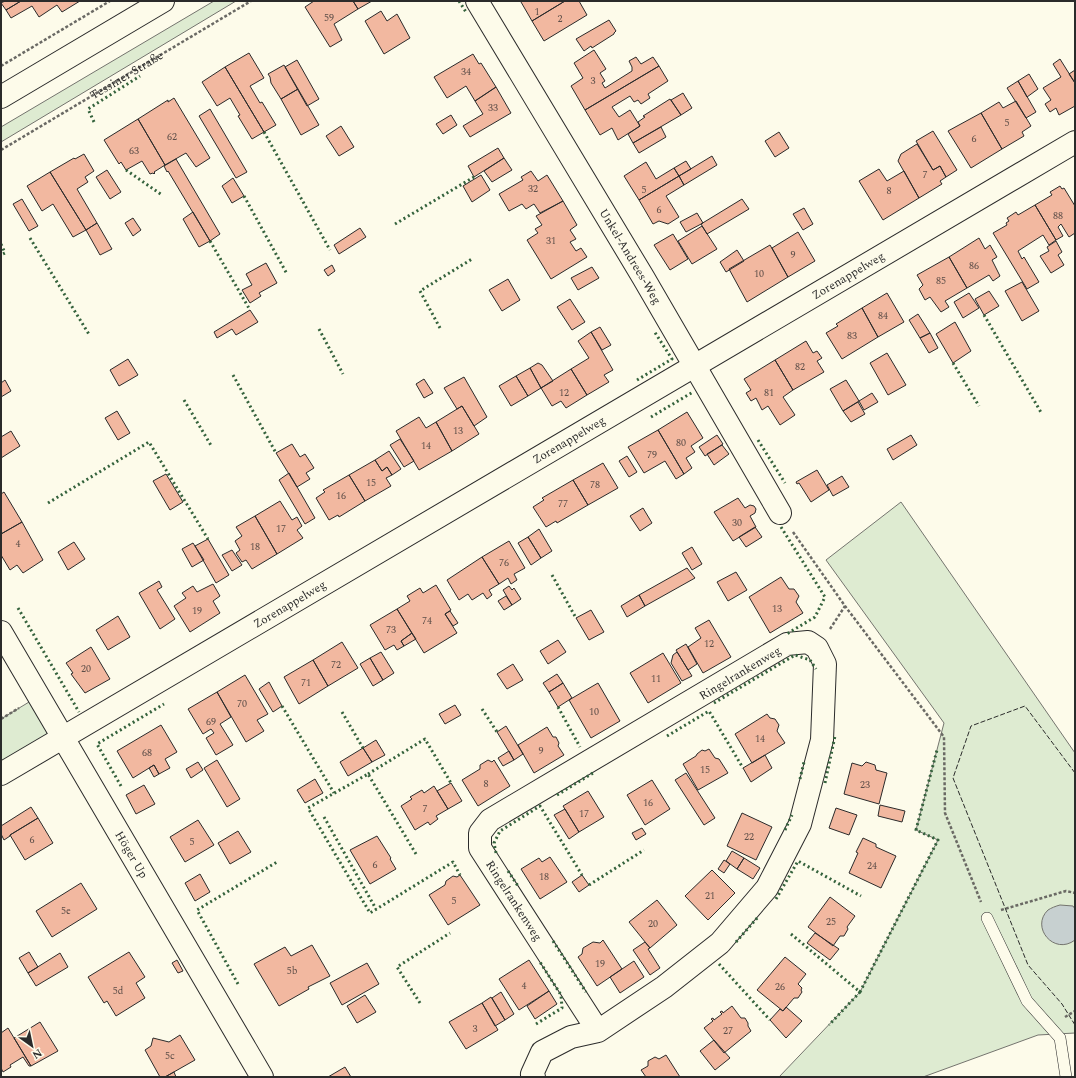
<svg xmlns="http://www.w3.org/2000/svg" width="1076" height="1078" font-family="Spectral,serif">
<rect width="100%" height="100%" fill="#fdfbea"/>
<path fill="#deebd1" stroke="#74746e" d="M214 1H236L1 142V127Z
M901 502 1075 753V1033L1038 1035 923 1077H779L860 992 938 840 916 830 944 723 826 560Z
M39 696 64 737 1 774V719Z"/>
<path fill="#c7d0d0" stroke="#74746e" d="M1060 905 1073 906 1075 909V940C1054 956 1030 927 1048 910 1051 908 1056 906 1060 905Z"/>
<path fill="#f2b8a0" stroke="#2b2b2b" d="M5 1H21L6 10 1 3Z
M21 1H80L62 12 57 5 39 17 32 6 11 18 6 10Z
M314 1H353L358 9 334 24 342 40 330 47 305 7Z
M353 1H372L358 9Z
M522 1H565L532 21 521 2Z
M565 1H579L587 15 544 41 532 21Z
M381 11 387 21 397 14 410 38 384 54 365 21Z
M609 20 616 31 614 33V34L592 48 591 46 584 51 576 39Z
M594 50 606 69 600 73 605 81 602 83 605 88 632 71V67L629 61 636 57 641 64 653 57 659 66 585 110 571 86 583 78 574 63Z
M249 53 264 78 250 86 260 103 262 102 276 125 264 132 225 67Z
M473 54 479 64 481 63 496 87 475 101 466 86 447 98 434 77Z
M1060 59 1075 83V106L1059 115 1056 108 1050 112 1045 104 1051 100 1043 88 1061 77 1053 64Z
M297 60 319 99 307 106 285 67Z
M284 65 298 89 281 99 271 83 270 77 268 74Z
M659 66 668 81 648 94 650 98 641 104 638 100 634 102 630 96 612 107 619 117 630 110 640 126 618 140 612 128 600 135 585 110Z
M225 67 264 132 252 139 238 116 240 115 230 98 217 106 202 82Z
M1075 70V83L1069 74Z
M1029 74 1038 89 1027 97 1018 81Z
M1018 81 1036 112 1026 118 1007 88Z
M496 87 511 113 470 137 463 126 483 114 475 101Z
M298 89 319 125 301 135 281 99Z
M683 93 692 108 681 115 671 100Z
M174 98 210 158 196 167 186 153 165 165 138 119 168 100V102Z
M670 99 681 115 633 143 628 134 640 126 638 122 645 117 643 116Z
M1016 101 1031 126 1022 132 1024 136 1002 149 981 113 999 102 1003 108Z
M210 109 247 172 236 178 199 116Z
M981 113 1002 149 971 168 948 131Z
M451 115 457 125 443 134 436 124Z
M138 119 165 165 154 172 155 173 154 174 153 173 150 174 142 161 126 170 121 162 119 164 104 140Z
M341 126 354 147 339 156 326 136Z
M661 127 666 137 639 153 633 143Z
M933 131 957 170 946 177 940 166 933 170 916 141Z
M779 132 789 148 775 157 765 141Z
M917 144 933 170 940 166 946 177 940 181 942 184 919 198 898 161 901 154Z
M498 148 504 158 474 177 468 166Z
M84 154 94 171 85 177 88 182 77 189 97 223 86 230 50 172 74 158 75 159Z
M712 156 717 165 684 185 679 176Z
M504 158 512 170 492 182 484 171Z
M176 159 220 234 210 241 168 171 167 172 164 166Z
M686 161 691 169 679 176 674 168Z
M646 162 656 179 674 168 679 176 639 200 624 176Z
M879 169 887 181 904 171 919 198 883 220 859 181Z
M107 170 121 192 110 199 96 177Z
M531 171 538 181 547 175 563 201 540 213 534 204 526 209 522 204 509 211 499 194 523 180 521 177Z
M50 172 86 230 73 237 53 204 42 211 27 186Z
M481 175 490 190 472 202 463 186Z
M679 176 684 185 666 196 679 217 668 224 659 221 653 224 639 200Z
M233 178 244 196 232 203 222 186Z
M1060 186 1062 189 1064 188 1075 206V233L1069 237 1061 224 1058 227 1063 236 1056 240 1035 205 1052 195 1050 192Z
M22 199 38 226 29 231 13 204Z
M742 199 749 209 707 234 701 224Z
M563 201 577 225 570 230 576 239 570 242 576 251 581 248 587 257 551 279 527 240 538 233 535 229 542 225 536 216Z
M1035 205 1056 240 1049 245 1043 235 1018 251 1022 259 1024 257 1039 282 1027 289 993 233 1007 225 1006 223 1009 221 1007 218 1016 212 1018 215Z
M804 208 813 224 803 230 793 214Z
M193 212 210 241 199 247 183 219Z
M697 213 703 223 686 232 680 222Z
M133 218 141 230 133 236 125 223Z
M97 223 112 249 100 255 86 230Z
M702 226 717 249 692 264 678 241Z
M360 228 366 237 339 254 334 245Z
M798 232 815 261 788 277 772 248Z
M673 234 688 259 670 270 654 245Z
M979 238 985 249 990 245 997 257 992 260 1000 276 993 281 989 275 967 288 949 257Z
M1056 241 1062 252 1058 255 1064 265 1051 273 1040 256 1049 251 1047 247Z
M770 245 788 277 747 302 729 269Z
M737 250 744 261 726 272 720 262Z
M949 257 967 288 945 301 949 307 941 312 930 297 925 300 919 289 923 285 917 275Z
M266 263 277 283 259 293 261 296 250 303 242 290 252 285 246 274Z
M332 265 335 271 328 276 324 270Z
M592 267 599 278 578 290 571 278Z
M508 279 520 300 502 311 489 290Z
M1022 282 1039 311 1022 321 1005 291Z
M989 291 999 306 984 315 975 299Z
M887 293 904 322 878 337 862 308Z
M969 293 979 308 963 318 954 302Z
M570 299 585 322 572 330 557 307Z
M862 308 878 337 842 359 826 333 838 326 836 324Z
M250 310 258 322 236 335 232 329 217 338 214 332Z
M918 314 930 333 920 338 909 320Z
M955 322 971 351 953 363 936 334Z
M600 327 611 345 602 350 591 332Z
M591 332 613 370 604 375 609 382 587 395 571 369 589 358 578 341Z
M930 333 938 348 929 353 920 338Z
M806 341 813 353 817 351 822 358 817 361 824 372 793 390 775 360Z
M887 353 906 385 888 395 870 363Z
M128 359 138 375 119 386 110 370Z
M775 360 793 390 783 397 795 415 780 425 768 406 762 410 756 398 751 401 746 393 751 390 744 379Z
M538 363 542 365 553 381 541 388 530 368Z
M530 368 541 388 528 396 516 376Z
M571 369 587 395 566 408 561 401 552 406 541 388Z
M516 376 528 396 511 406 499 386Z
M464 377 487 417 474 426 462 406 457 409 444 388Z
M424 379 433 393 424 398 416 384Z
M5 380 11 391 1 397V383Z
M846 380 859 401 843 411 830 389Z
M872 393 878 402 864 410 859 401Z
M858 402 865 414 851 422 843 411Z
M462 406 479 434 452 451 436 422Z
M117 411 130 433 118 440 105 418Z
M687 412 703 438 691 446 695 452 686 458 692 468 684 474 658 430Z
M419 417 426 428 436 422 452 451 419 470 396 431Z
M658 430 684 474 676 479 665 461 644 473 628 447Z
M11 431 20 446 1 458V437Z
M717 435 723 444 705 456 699 447Z
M911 435 917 445 893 460 887 449Z
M400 439 414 461 404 467 390 445Z
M292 444 300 457 305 454 314 468 306 473 310 479 297 487 276 453Z
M722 445 729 454 714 465 707 454Z
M389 451 401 469 392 475 387 467 382 471 375 460Z
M627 456 637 472 629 477 619 461Z
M375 460 382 471 387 467 392 475 386 478 391 486 365 501 349 475Z
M603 463 618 488 588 505 573 480Z
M817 470 829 490 811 502 799 483 797 484 796 482Z
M289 473 315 518 305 524 279 480Z
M166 474 183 502 170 510 153 481Z
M349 475 365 501 339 517 338 515 329 520 316 498 325 492 323 490Z
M842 476 849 487 833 496 827 485Z
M573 480 588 505 557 523 556 521 546 527 533 507 544 500 542 498Z
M4 492 22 522 1 534V494Z
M738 498 745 508 750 505 754 506 756 509 755 513 750 516 756 527 733 541 714 512Z
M280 501 292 520 297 517 302 526 297 530 303 538 277 554 255 516Z
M643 508 652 523 640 531 630 516Z
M255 516 277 554 252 569 246 560 242 562 236 553 240 550 235 541 242 536 236 527Z
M22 522 43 560 23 573 17 565 10 570 1 555V534Z
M755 527 762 537 746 547 739 537Z
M539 529 552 551 541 558 528 537Z
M528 537 541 558 531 565 518 543Z
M208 539 229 575 216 583 195 546Z
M509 541 525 568 514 574 517 580 511 584 508 578 499 584 482 557Z
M74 542 85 559 68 570 58 552Z
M193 543 204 560 192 567 182 549Z
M692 547 702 564 692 570 682 553Z
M232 550 242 565 232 571 222 555Z
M482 557 499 584 489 590 492 595 487 599 483 593 472 600 468 594 459 600 447 580Z
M687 568 695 578 645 606 639 595Z
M736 572 747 590 728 601 717 582Z
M781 577 789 589H794L799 596 796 602 803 613 770 633 749 597Z
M159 581 162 587 157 590 175 619 160 629 139 593Z
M213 584 220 596 213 601 220 613 190 632 174 606 186 598 182 593 193 586 197 592Z
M436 585 451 610 445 614 457 633 424 653 397 609 410 601 407 596 420 588 423 593Z
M509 586 512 590 514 588 521 599 512 605 503 590Z
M639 595 645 606 627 617 621 606Z
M506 596 512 605 504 610 498 601Z
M397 609 412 633 401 641 404 646 397 650 394 645 385 650 370 625Z
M591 610 604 632 589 640 576 618Z
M450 611 458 623 453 626 445 614Z
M118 616 130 637 108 650 96 630Z
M709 620 731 657 703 673 688 647 701 638 695 628Z
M412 633 416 639 404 646 401 641Z
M558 640 566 652 548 664 540 651Z
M342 642 358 668 328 686 313 660Z
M686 644 697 664 688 670 676 650Z
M91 647 110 679 85 693 71 674 73 673 66 663Z
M381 652 394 673 383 680 370 658Z
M677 652 692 676 682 681 671 663 673 655Z
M663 653 681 683 648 703 630 673Z
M370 658 383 680 373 686 360 664Z
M313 660 328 686 299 704 284 677Z
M513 664 523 680 507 689 497 674Z
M557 674 563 683 549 692 543 683Z
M245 675 268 714 257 720 264 731 246 742 217 692Z
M269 682 282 706 273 712 259 689Z
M563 683 572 698 558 707 549 692Z
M598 683 620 721 591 738 569 700Z
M217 692 231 717 220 724 233 745 216 755 206 738 214 733 211 729 203 734 188 709Z
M455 705 461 715 445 724 439 714Z
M767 714 770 718 775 719 779 725 777 731 785 743 752 763 735 734Z
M161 725 177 752 165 759 170 768 159 774 154 765 133 778 117 751Z
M506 726 523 754 514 760 497 732Z
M547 727 553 737H556L559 743 558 746 564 755 534 773 518 745Z
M376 740 385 755 372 762 363 748Z
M363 748 372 762 348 776 340 762Z
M709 749 715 758 719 759 728 773 698 790 683 764 696 756 697 754 702 750 705 751Z
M509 751 514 760 503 766 498 758Z
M765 755 772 768 751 782 743 768Z
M217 760 240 799 227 807 204 768Z
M488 760 492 762 494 760 510 786 478 806 462 780 480 769V765Z
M198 762 203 770 191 778 186 769Z
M866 762 875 765 876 770 887 773 879 804 844 794 852 763 862 766Z
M154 765 159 774 154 777 149 768Z
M686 773 715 818 704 825 675 780Z
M315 779 323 793 305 803 297 790Z
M652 780 670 809 645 825 627 795Z
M451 783 462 801 448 809 437 791Z
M144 785 155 804 136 814 126 795Z
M434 786 448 809 436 816 438 819 430 825 428 822 415 830 401 806 412 799 410 797 422 790 424 793Z
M588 791 604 817 579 832 563 806Z
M880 805 905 811 902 822 878 816Z
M31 807 38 818 10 835V836L4 840 1 834V826Z
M836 808 857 815 849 835 829 828Z
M565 809 579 832 569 839 554 815Z
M742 813 772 827 756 860 727 846Z
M38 818 53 843 25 860 10 835Z
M198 820 214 845 185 862 170 837Z
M642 828 646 834 636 840 632 833Z
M238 831 251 852 230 864 218 843Z
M377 836 391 858 390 859 396 869 370 884 350 850Z
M863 838 876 844V847L896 856 881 888 849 873 858 853 856 852Z
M732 851 744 858 737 869 726 861Z
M550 857 567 882 540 899 521 869 539 858 542 862Z
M744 858 760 868 753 879 737 869Z
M724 860 730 864 724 873 718 869Z
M712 870 735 893 708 920 685 896Z
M200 874 210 892 195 901 185 883Z
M460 875 480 905 448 925 429 895 445 885 446 881 453 876 457 877Z
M582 875 589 885 579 892 572 882Z
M81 883 97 909 52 937 36 911Z
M830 897 855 916 847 927 848 929 844 936H840L833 946 808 927Z
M657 900 677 925 650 948 629 922Z
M815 933 839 949 830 960 807 943Z
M603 940 622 969 597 986 578 957 582 954 583 948 593 942 600 943Z
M645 942 650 948 648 949 660 968 650 975 633 950Z
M312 945 330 976 308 987 309 989 279 1006 254 964 285 947 291 956Z
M29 952 38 967 28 973 19 958Z
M129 952 145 977 136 983 145 998 116 1016 107 1001 104 1003 88 977Z
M60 953 68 967 36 986 28 973Z
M785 957 806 974 798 984 802 988 801 990 802 992 798 998H794L783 1011 757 990Z
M177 960 183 971 178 973 172 963Z
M529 960 549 991 519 1010 499 979Z
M634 961 644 977 620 993 610 977Z
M367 963 379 984 342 1005 330 983Z
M549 991 557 1004 535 1019 527 1006Z
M501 992 514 1014 505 1020 492 998Z
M365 995 376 1012 357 1023 347 1006Z
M491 997 505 1020 495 1026 482 1003Z
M482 1003 498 1030 466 1049 449 1022Z
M732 1006 741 1018H745L748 1023V1026L751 1031 724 1053 704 1028 713 1021 711 1019 713 1018 714 1020 722 1014 720 1012 722 1011 723 1013Z
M786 1007 802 1021 786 1038 770 1020 780 1009 783 1011Z
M40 1022 58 1051 31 1066 14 1038Z
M8 1028 31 1066H29L23 1057 10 1065 11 1067 3 1072 1 1068V1033Z
M180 1035 195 1060 165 1077H160L145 1050 151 1046 153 1038 169 1042Z
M714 1040 730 1058 715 1070 700 1051Z
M666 1055 680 1077H646L641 1070 648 1066V1061L655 1057 659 1059Z
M345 1067 351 1077H328Z
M174 1072 176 1077H165Z"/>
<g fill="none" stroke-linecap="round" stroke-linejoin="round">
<defs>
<path id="lane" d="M987 918 1027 1001 1060 1038 1066 1077"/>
<g id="street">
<path id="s2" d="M477 1 643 277 780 513"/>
<path id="s3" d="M1 632 262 1077"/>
<path id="s4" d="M1 774 1075 142"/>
<path id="s5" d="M534 1077 532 1074 542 1052 571 1037 598 1031 664 987 720 943 767 888 800 824 822 740 825 664 817 648 808 642 787 644 490 820 480 833V848L598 1031"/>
</g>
<path id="primary" d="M1 97 163 1"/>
</defs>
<use href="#lane" stroke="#2b2b2b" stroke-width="12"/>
<use href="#street" stroke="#2b2b2b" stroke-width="24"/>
<use href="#primary" stroke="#2b2b2b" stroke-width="24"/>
<g stroke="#6a6964" stroke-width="2.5" stroke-dasharray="3 2" stroke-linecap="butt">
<path d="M1 66 110 1"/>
<path id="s1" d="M1 150 251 1"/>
<path d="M793 532 845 606 944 737 945 813 981 902"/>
<path d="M830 629 845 606"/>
<path d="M1 719 19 708"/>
<path d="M1001 910 1066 891 1075 893"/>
<path d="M1065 1017 1075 1011"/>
</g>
<use href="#lane" stroke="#fdfbea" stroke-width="11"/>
<use href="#street" stroke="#fdfbea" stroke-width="22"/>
<use href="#primary" stroke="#fdfbea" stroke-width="22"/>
<path stroke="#34623c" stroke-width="3" stroke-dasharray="2 3" stroke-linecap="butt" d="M459 1 466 12
M94 122 88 109 140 76
M264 132 330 250
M126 170 162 195
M244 196 287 274
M395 224 474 177
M30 238 90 336
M210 241 250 310
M1 244 5 253 1 255
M984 315 1042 414
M440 328 420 291 472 259
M319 329 343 374
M953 363 979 406
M233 375 276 453
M637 380 672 359 654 331
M184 400 212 447
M651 417 693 392
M758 440 785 483
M48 503 149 442 208 539
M781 527 825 597 815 617 785 635
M552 575 576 618
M18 608 79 712
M714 703 795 655 810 660 816 669
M282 706 334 793
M558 707 580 747
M482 709 497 732
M342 712 363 748
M667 736 709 711 743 768
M368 774 425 739 451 783
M800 779 804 762
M825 783 835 736
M121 786 97 744 164 704
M557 795 593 773
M324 817 376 909
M785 830 792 815
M496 853 494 843 500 831 540 806 582 875
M416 854 368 774 308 808 370 913 453 862 460 875
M508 871 518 886
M589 885 644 850
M776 899 798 861 861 896
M791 934 860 992 829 1025
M553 941 586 992
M736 942 758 917
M719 964 770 1020
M238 984 197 910 277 862
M860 992 938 840 916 830 937 750
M420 1003 397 967 450 933
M536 1024 562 1008 561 995 540 962"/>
<path stroke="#2b2b2b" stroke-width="1" stroke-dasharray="5 2" stroke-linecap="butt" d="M1075 773 1025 706 971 726 953 778 1028 965 1062 1004 1075 1025"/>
</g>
<g text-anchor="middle" stroke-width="3" stroke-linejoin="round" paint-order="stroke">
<g font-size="10" fill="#5d4e48">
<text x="537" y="15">1</text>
<text x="329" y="21">59</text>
<text x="560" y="22">2</text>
<text x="466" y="75">34</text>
<text x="593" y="84">3</text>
<text x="493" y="111">33</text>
<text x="1007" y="126">5</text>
<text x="172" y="140">62</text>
<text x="974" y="142">6</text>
<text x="134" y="154">63</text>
<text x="925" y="178">7</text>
<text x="533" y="192">32</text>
<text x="644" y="193">5</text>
<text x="889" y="194">8</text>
<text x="659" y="213">6</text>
<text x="1058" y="219">88</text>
<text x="551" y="244">31</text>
<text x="793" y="258">9</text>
<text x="974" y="269">86</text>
<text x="759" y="277">10</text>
<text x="941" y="284">85</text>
<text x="883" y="319">84</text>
<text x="852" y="339">83</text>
<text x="800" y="370">82</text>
<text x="564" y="396">12</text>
<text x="769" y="396">81</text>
<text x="458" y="434">13</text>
<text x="681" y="446">80</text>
<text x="426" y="449">14</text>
<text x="652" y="458">79</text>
<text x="371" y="486">15</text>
<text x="595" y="488">78</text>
<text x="341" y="499">16</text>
<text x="563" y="507">77</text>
<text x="737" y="526">30</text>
<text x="281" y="532">17</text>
<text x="18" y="547">4</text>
<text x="255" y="550">18</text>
<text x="504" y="566">76</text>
<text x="777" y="612">13</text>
<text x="197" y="614">19</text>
<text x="427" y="624">74</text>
<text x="391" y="633">73</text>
<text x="709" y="647">12</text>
<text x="336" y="668">72</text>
<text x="86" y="672">20</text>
<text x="656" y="682">11</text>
<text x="306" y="686">71</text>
<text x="242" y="707">70</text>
<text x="594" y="715">10</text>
<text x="211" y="725">69</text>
<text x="760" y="742">14</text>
<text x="541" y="754">9</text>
<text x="147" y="756">68</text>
<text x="705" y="773">15</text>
<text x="486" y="787">8</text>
<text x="865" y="788">23</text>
<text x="648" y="806">16</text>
<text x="425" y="812">7</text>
<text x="584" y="817">17</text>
<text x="749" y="840">22</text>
<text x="32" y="843">6</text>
<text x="192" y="845">5</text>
<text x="375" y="868">6</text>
<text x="872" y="869">24</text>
<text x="544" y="880">18</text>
<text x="710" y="899">21</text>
<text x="454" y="904">5</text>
<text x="66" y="914">5e</text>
<text x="831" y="925">25</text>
<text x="653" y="927">20</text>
<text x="600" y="967">19</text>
<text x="292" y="974">5b</text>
<text x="524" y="989">4</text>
<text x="780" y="990">26</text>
<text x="118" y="994">5d</text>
<text x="475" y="1032">3</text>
<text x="728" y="1034">27</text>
<text x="170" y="1059">5c</text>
</g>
<g font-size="12" fill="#2b2b2b" stroke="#fdfbea">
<text dy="4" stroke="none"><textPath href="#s1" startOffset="146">Tessiner Straße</textPath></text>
<text dy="4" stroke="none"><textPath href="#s2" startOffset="298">Unkel-Andrees-Weg</textPath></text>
<text dy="4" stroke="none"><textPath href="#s4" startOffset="983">Zorenappelweg</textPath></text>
<text dy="4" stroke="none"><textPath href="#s4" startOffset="659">Zorenappelweg</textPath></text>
<text dy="4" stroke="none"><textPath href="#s4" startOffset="335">Zorenappelweg</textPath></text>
<text transform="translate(740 673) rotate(-31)" y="4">Ringelrankenweg</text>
<text dy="4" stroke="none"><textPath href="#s3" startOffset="258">Höger Up</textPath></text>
<text dy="4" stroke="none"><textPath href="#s5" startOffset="1035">Ringelrankenweg</textPath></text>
</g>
</g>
<rect width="1076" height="1078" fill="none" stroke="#2b2b2b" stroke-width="4"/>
<g transform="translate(32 1046) rotate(147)" stroke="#fdfbea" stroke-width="3" paint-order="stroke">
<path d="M0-3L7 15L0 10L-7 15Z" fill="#2b2b2b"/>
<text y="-6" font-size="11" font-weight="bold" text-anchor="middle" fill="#2b2b2b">N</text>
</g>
</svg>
